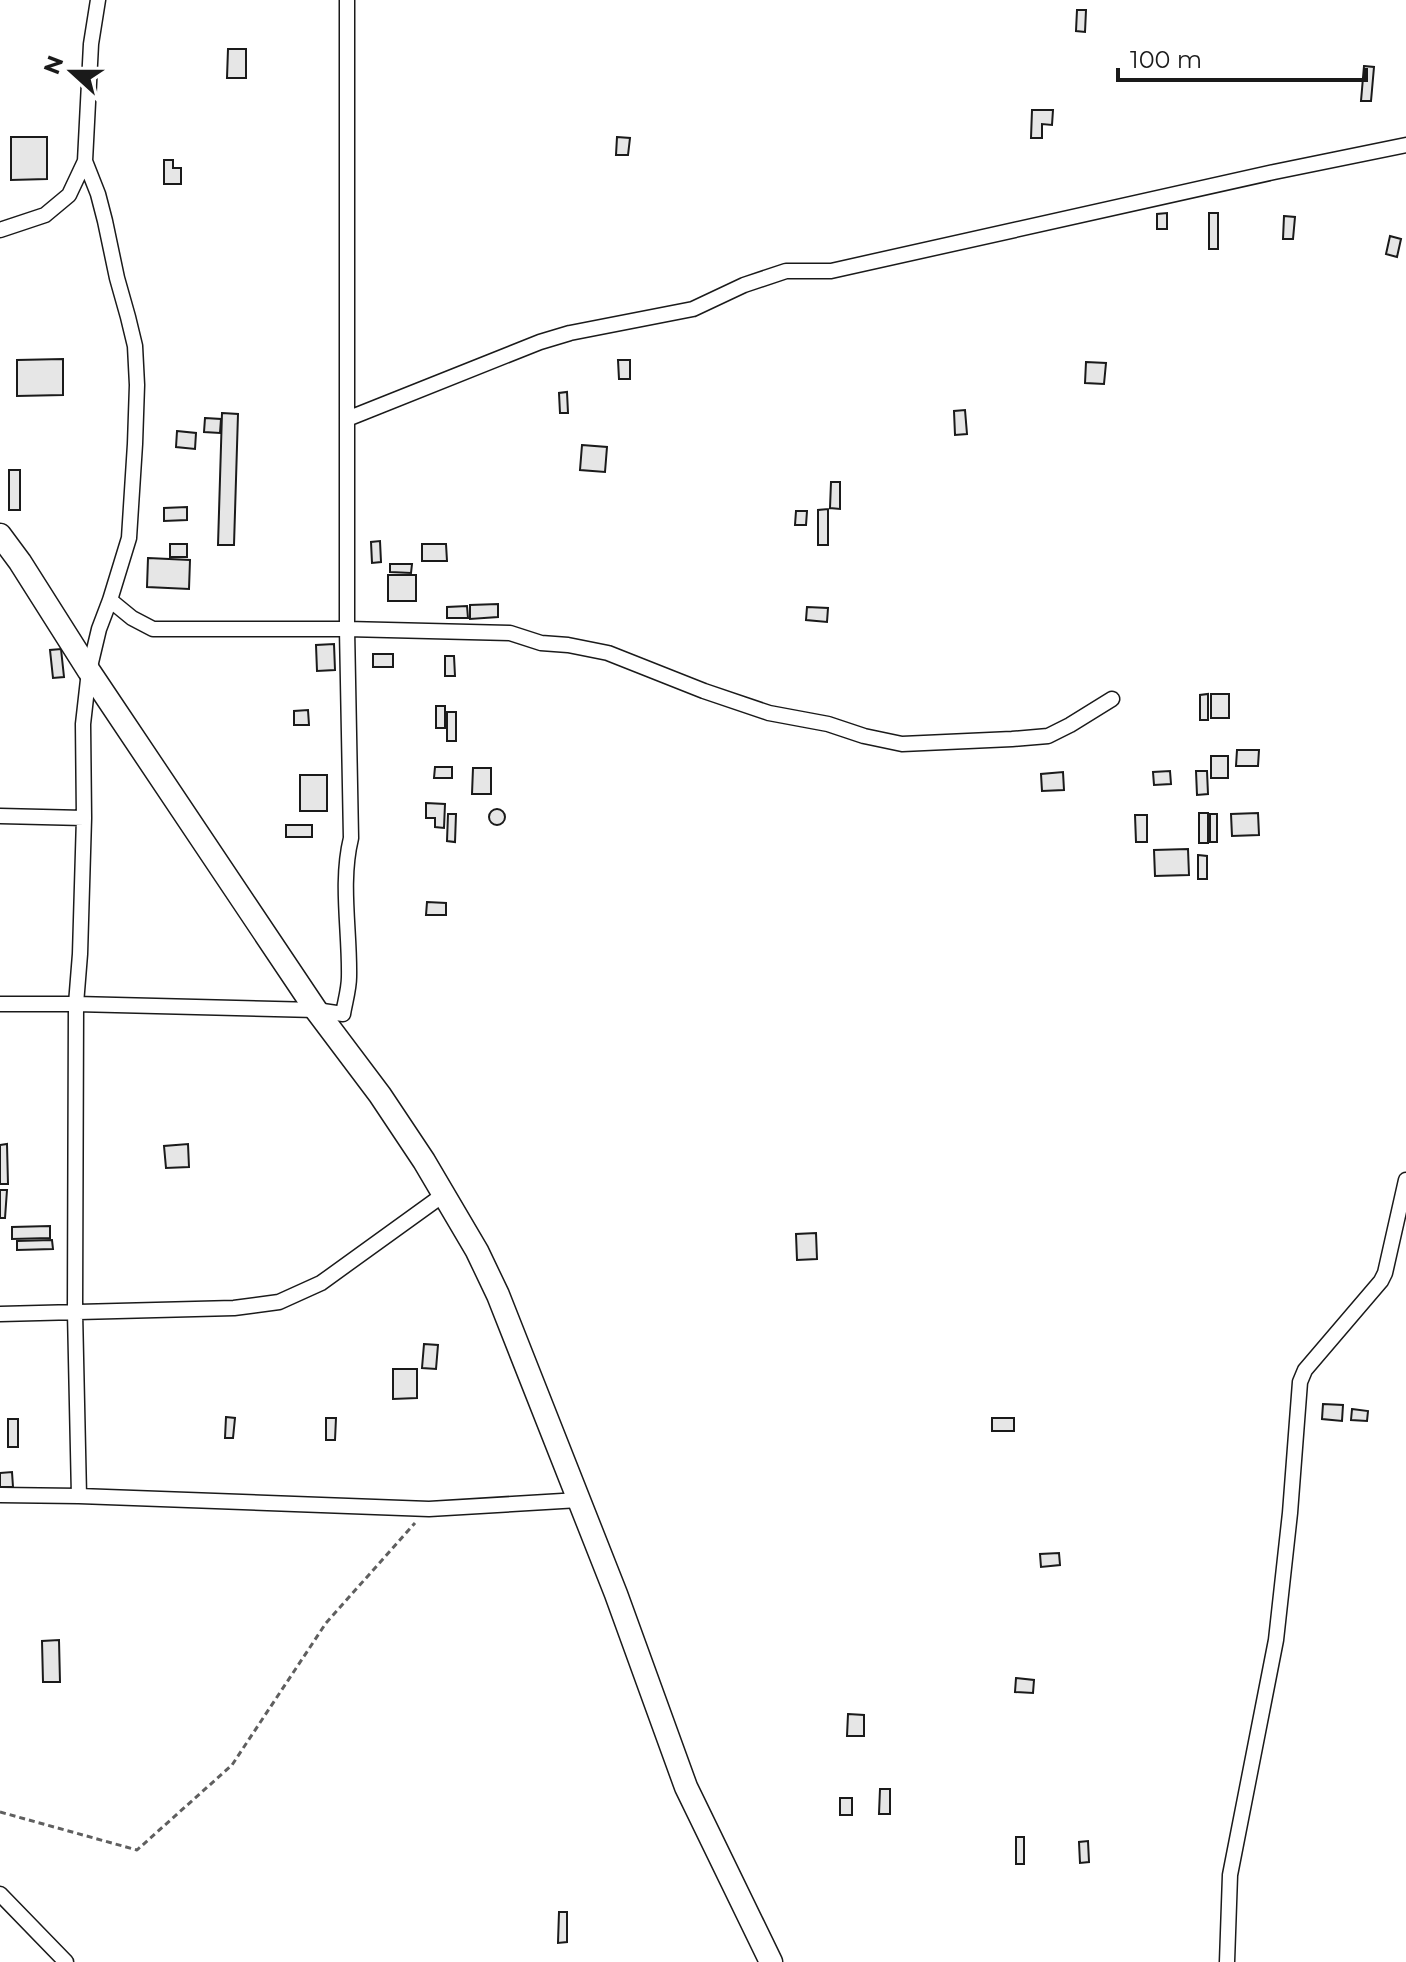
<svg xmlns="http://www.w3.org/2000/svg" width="1406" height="1962" font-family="Montserrat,sans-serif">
<rect width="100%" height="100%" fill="#fff"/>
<path fill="#e6e6e6" stroke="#1a1a1a" stroke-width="2" d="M1077 10H1086L1085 32 1076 31Z
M228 49H246V78H227Z
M1364 66 1374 67 1371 101H1361Z
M1032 110H1053L1052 125 1042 124V138H1031Z
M11 137H47V179L11 180Z
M617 137 630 138 628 155H616Z
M164 160H173V168H181V184H164Z
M1167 213V229H1157V214Z
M1209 213H1218V249H1209Z
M1284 216 1295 217 1293 239H1283Z
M1390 236 1401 239 1397 257 1386 254Z
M63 359V395L17 396V360Z
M618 360H630V379H619Z
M1086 362 1106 363 1104 384 1085 383Z
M567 392 568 413H560L559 393Z
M965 410 967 434 955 435 954 411Z
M222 413 238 414 234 545H218Z
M205 418 221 419 220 433 204 432Z
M177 431 196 433 195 449 176 447Z
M582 445 607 447 605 472 580 470Z
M9 470H20V510H9Z
M831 482H840V509L830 508Z
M187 507V520L164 521V508Z
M828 509V545H818V510Z
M796 511H807L806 525H795Z
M380 541 381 562 372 563 371 542Z
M170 544H187V557H170Z
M422 544H446L447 561H422Z
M148 558 190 560 189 589 147 587Z
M390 564H412L411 573 390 572Z
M388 575H416V601H388Z
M498 604V617L470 619V605Z
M467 606 468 618H447V607Z
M807 607 828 608 827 622 806 620Z
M334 644 335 670 317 671 316 645Z
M61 649 64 677 53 678 50 650Z
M373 654H393V667H373Z
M445 656H454L455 676H445Z
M1208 694V720H1200V695Z
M1211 694H1229V718H1211Z
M436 706H445V728H436Z
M308 710 309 725H294V711Z
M447 712H456V741H447Z
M1237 750H1259L1258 766H1236Z
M1211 756H1228V778H1211Z
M435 767H452V778H434Z
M473 768H491V794H472Z
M1170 771 1171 784 1154 785 1153 772Z
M1196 771H1207L1208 794 1197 795Z
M1063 772 1064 790 1042 791 1041 774Z
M300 775H327V811H300Z
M426 803 445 804 444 828 435 827V818H426Z
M489 817a8 8 0 1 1 16 0a8 8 0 1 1-16 0Z
M1199 813H1208V843H1199Z
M1258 813 1259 835 1232 836 1231 814Z
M448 814H456L455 842 447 841Z
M1210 814H1217V842H1210Z
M1135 815H1147V842H1136Z
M286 825H312V837H286Z
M1188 849 1189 875 1155 876 1154 850Z
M1198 855 1207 856V879H1198Z
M427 902 446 903V915H426Z
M7 1144 8 1184H0V1145Z
M188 1144 189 1167 166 1168 164 1146Z
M0 1190H7L5 1218H0Z
M50 1226V1238L12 1239V1227Z
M816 1233 817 1259 797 1260 796 1234Z
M52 1240 53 1249 17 1250V1241Z
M424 1344 438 1345 436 1369 422 1368Z
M393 1369H417V1398L393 1399Z
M1323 1404 1343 1405 1342 1421 1322 1419Z
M1352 1409 1368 1411 1367 1421 1351 1420Z
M226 1417 235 1418 233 1438H225Z
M326 1418H336L335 1440H326Z
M992 1418H1014V1431H992Z
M8 1419H18V1447H8Z
M12 1472 13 1487H0V1473Z
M1059 1553 1060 1565 1041 1567 1040 1554Z
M59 1640 60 1682H43L42 1641Z
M1016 1678 1034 1680 1033 1693 1015 1692Z
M848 1714 864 1715V1736H847Z
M880 1789H890V1814H879Z
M840 1798H852V1815H840Z
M1016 1837H1024V1864H1016Z
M1088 1841 1089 1862 1080 1863 1079 1842Z
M559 1912H567V1942L558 1943Z"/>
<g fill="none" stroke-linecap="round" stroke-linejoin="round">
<defs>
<path id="street" d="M0 230 45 215 69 195 85 161 91 44 98 0
M347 419 540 342 570 333 693 309 744 285 786 271H831L1274 172 1406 145
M110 600 132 618 153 629H347L510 633 541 643 568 645 608 653 704 691 769 713 828 724 864 736 902 744 1012 739 1048 736 1070 725 1112 699
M0 816 84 818
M0 1004H76L316 1010 343 1014C345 1002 349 989 349 977 350 931 340 883 351 838L347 629V0
M0 1314 234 1308 279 1302 321 1283 443 1195
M0 1495 79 1496 429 1509 579 1500
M79 1496 75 1312 76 1004 80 954 84 818 83 724 89 671 99 629 110 600 129 538 135 444 137 385 135 346 128 317 117 278 105 221 98 194 85 161
M0 1894 66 1962
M1227 1962 1230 1875 1276 1640 1290 1513 1300 1382 1305 1370 1381 1281 1385 1273 1406 1180"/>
<path id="secondary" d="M0 535 20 562 89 671 316 1010 380 1095 424 1161 477 1251 498 1295 616 1594 686 1787 771 1962"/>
</defs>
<use href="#street" stroke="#1a1a1a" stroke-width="17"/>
<use href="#secondary" stroke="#1a1a1a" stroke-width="25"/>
<path stroke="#5f5f5f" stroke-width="3" stroke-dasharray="6 4" stroke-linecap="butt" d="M0 1812 137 1850 232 1765 326 1623 415 1523"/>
<use href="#street" stroke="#fff" stroke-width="14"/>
<use href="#secondary" stroke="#fff" stroke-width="22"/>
</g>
<g transform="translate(72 72) rotate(291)" stroke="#ffffff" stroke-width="6" paint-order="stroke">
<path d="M0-6L14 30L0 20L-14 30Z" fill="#1a1a1a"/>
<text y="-12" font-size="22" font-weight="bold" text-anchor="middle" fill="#1a1a1a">N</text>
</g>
<path d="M1118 68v12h248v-12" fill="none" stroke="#1a1a1a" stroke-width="4"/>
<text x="1130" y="68" font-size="24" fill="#1a1a1a" stroke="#ffffff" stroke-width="6" paint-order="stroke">100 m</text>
</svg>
